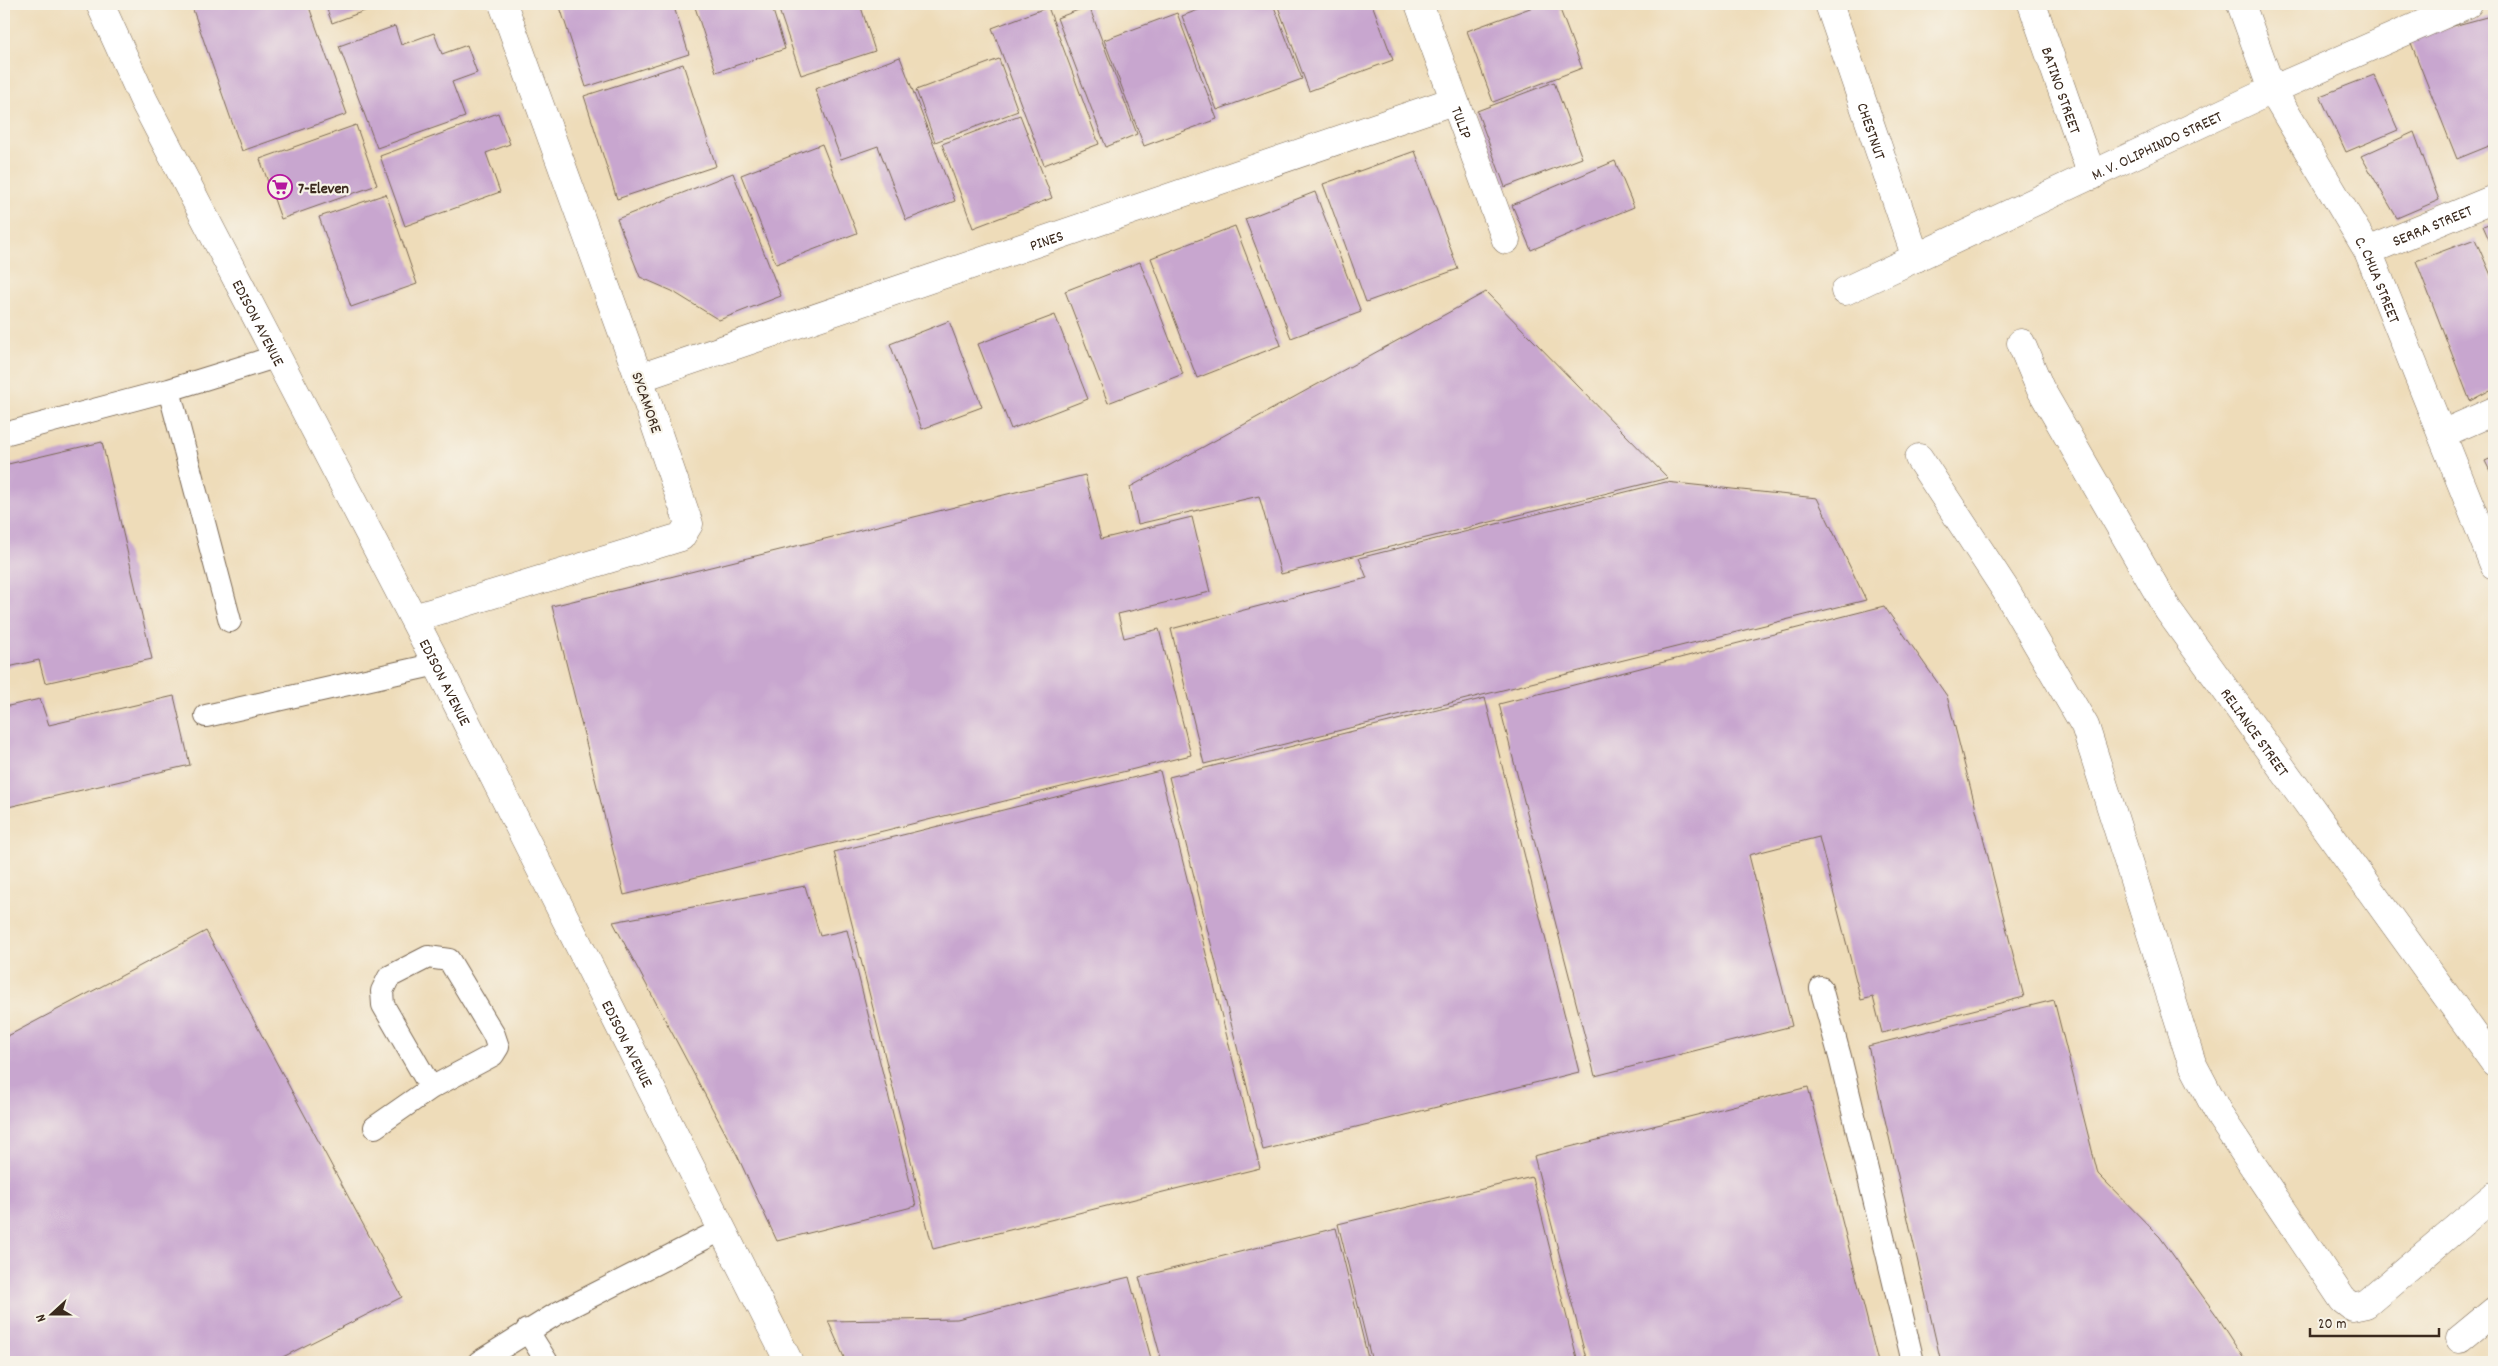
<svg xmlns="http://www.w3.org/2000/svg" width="2498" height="1366" font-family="Dekko,sans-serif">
<rect width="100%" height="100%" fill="#f7f3e8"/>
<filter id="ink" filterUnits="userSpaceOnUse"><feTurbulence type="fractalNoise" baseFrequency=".02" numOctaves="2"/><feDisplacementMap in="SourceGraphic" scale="10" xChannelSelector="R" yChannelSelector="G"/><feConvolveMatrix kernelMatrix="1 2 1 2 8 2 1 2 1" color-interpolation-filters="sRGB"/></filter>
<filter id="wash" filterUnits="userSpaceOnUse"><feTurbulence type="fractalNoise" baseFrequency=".0096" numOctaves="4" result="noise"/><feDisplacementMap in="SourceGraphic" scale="20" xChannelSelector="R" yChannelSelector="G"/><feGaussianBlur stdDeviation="1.12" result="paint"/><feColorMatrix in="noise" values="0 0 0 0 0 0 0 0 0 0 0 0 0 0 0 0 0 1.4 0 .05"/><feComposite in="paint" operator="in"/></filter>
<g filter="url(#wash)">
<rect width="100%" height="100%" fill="#eedcb9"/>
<g id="blocks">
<path fill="#c8a6cf" d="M191 4H308L347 114 242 151Z
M325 4H365L367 10 332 23Z
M559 4H673L689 54 586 87Z
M694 4H771L785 49 716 72Z
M777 4H860L875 51 801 75Z
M1214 4H1273L1302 79 1217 110 1182 16Z
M1277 4H1372L1393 60 1309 91Z
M1541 4H1558L1582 68 1493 102 1467 31Z
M1089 6 1137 134 1106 147 1057 18Z
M1048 7 1099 144 1044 165 992 28Z
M1177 13 1217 119 1144 146 1104 40Z
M2494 15V144L2457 159 2409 38Z
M395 26 401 45 434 33 442 54 467 45 477 73 452 82 465 117 377 148 339 46Z
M900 57 955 201 906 220 878 146 841 159 815 89Z
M999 59 1018 111 935 142 916 90Z
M683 64 716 166 617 199 584 96Z
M2374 75 2398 130 2346 152 2320 96Z
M1554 82 1582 158 1505 187 1477 111Z
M498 113 510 144 486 153 500 192 405 226 380 156Z
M1020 115 1052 198 973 228 942 144Z
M356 125 377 185 281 219 260 159Z
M2414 132 2439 200 2397 218 2361 156Z
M822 144 857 233 776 264 741 175Z
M1415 151 1458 269 1366 302 1323 184Z
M1615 161 1634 207 1531 250 1512 205Z
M733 173 781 296 719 320 672 291 640 277 617 219Z
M1315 192 1361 312 1291 338 1245 219Z
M386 194 417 284 351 307 319 217Z
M2494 222V251L2483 226Z
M1235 226 1281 345 1197 378 1151 258Z
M2475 239 2494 282V388L2470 401 2416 261Z
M1140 262 1183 374 1108 403 1065 291Z
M1486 292 1668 478 1281 574 1259 496 1138 524 1130 487Z
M1055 315 1088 399 1011 429 978 344Z
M949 321 982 407 922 429 890 344Z
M102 442 152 659 45 683 39 660 4 668V465Z
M2494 457V479L2485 461Z
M1085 475 1101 539 1192 517 1210 592 1118 614 1124 638 1159 629 1191 755 624 895 552 606Z
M1666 482 1817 498 1866 600 1204 764 1171 629 1367 578 1359 558Z
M1884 606 1947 696 2024 997 1882 1033 1873 997 1861 1000 1819 837 1749 855 1792 1026 1595 1076 1499 704Z
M174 696 190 765 4 808V707L40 699 49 725Z
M1485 698 1579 1072 1263 1150 1169 777Z
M1160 771 1260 1168 933 1249 834 852Z
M805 886 820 936 847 930 916 1206 777 1241 737 1155 613 922Z
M206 931 402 1297 273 1362H4V1038Z
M2054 1000 2098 1174 2160 1237 2217 1316 2247 1362H1941L1868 1046Z
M1808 1087 1878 1362H1587L1534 1156Z
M1532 1177 1578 1362H1372L1338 1224Z
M1336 1228 1369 1362H1162L1139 1277Z
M1129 1277 1152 1362H846L828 1321 957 1319Z"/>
</g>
</g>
<g filter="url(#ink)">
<use href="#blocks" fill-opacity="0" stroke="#7a6854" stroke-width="1"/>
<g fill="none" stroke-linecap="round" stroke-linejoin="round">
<defs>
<path id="lane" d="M169 390 230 621
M4 434 169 390 278 356
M206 716 437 664
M1821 988 1840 1057 1913 1362
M375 1127 431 1088 493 1055 498 1047 494 1035 449 960 428 957 389 977 382 991 383 1005 431 1088
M527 1330 547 1362
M479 1362 556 1314 721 1230"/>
<g id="street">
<path id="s1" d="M100 4 144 101 437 664 789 1362"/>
<path id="s2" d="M1419 4 1506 240"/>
<path id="s3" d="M1829 4 1916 258"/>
<path id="s4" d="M2032 4 2092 176"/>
<path id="s5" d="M2241 4 2272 90 2368 251 2494 565"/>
<path id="s6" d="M2368 251 2494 199"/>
<path id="s7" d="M1845 291 2272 90 2468 4"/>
<path id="s8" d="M2021 343 2040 388 2168 610 2494 1062"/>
<path id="s9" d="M639 378 1453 101"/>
<path d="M2442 434 2494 411"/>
<path d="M1919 458 2005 589 2085 726 2192 1063 2221 1118 2343 1300 2352 1307 2366 1304 2494 1196"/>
<path d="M414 618 681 537 689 524 639 378 503 4"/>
<path d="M2460 1339 2494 1311"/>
</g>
</defs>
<use href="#lane" stroke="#7a6854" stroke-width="24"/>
<use href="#street" stroke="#7a6854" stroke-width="29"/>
<use href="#lane" stroke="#fff" stroke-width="22"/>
<use href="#street" stroke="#fff" stroke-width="28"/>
</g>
</g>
<defs>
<symbol id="supermarket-ring" viewBox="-11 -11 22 22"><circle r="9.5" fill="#f7f3e8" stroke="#b5179e" stroke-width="1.5"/><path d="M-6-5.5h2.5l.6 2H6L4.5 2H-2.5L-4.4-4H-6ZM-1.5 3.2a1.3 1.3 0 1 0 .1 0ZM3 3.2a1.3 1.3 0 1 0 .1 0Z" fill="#b5179e"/></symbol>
</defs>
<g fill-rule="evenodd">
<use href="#supermarket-ring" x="266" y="173" width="28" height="28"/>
</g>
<g text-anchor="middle" stroke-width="4.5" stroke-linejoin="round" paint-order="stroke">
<g font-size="16" fill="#3b2a1e" stroke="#f7f3e8">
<text dy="6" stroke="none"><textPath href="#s4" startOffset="91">BATINO STREET</textPath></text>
<text dy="6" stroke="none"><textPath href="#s2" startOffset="126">TULIP</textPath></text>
<text dy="6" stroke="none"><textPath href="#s3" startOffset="134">CHESTNUT</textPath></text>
<text dy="6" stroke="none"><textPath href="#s7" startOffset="344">M. V. OLIPHINDO STREET</textPath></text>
<text dy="6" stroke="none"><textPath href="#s6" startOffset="69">SERRA STREET</textPath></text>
<text dy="6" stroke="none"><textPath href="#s9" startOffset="430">PINES</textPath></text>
<text dy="6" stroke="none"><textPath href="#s5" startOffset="309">C. CHUA STREET</textPath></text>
<text dy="6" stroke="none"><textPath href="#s1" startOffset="356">EDISON AVENUE</textPath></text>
<text transform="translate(648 402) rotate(71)" y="6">SYCAMORE</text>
<text dy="6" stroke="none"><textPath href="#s1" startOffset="761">EDISON AVENUE</textPath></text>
<text dy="6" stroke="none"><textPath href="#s8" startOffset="455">RELIANCE STREET</textPath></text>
<text dy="6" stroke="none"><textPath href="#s1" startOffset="1166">EDISON AVENUE</textPath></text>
</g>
<g font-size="16" font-weight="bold" fill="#3b2a1e" stroke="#f7f3e8" text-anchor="start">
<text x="298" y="193">7-Eleven</text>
</g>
</g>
<rect width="2498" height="1366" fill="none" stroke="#f7f3e8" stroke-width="20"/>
<g transform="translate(52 1314) rotate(249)" stroke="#f7f3e8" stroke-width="4" paint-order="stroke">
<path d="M0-4L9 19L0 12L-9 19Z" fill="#3b2a1e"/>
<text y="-8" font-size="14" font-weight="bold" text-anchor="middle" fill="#3b2a1e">N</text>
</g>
<path d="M2310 1328v8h129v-8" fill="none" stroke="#3b2a1e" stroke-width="2.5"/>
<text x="2318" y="1328" font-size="15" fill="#3b2a1e" stroke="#f7f3e8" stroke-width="4" paint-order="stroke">20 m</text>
</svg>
